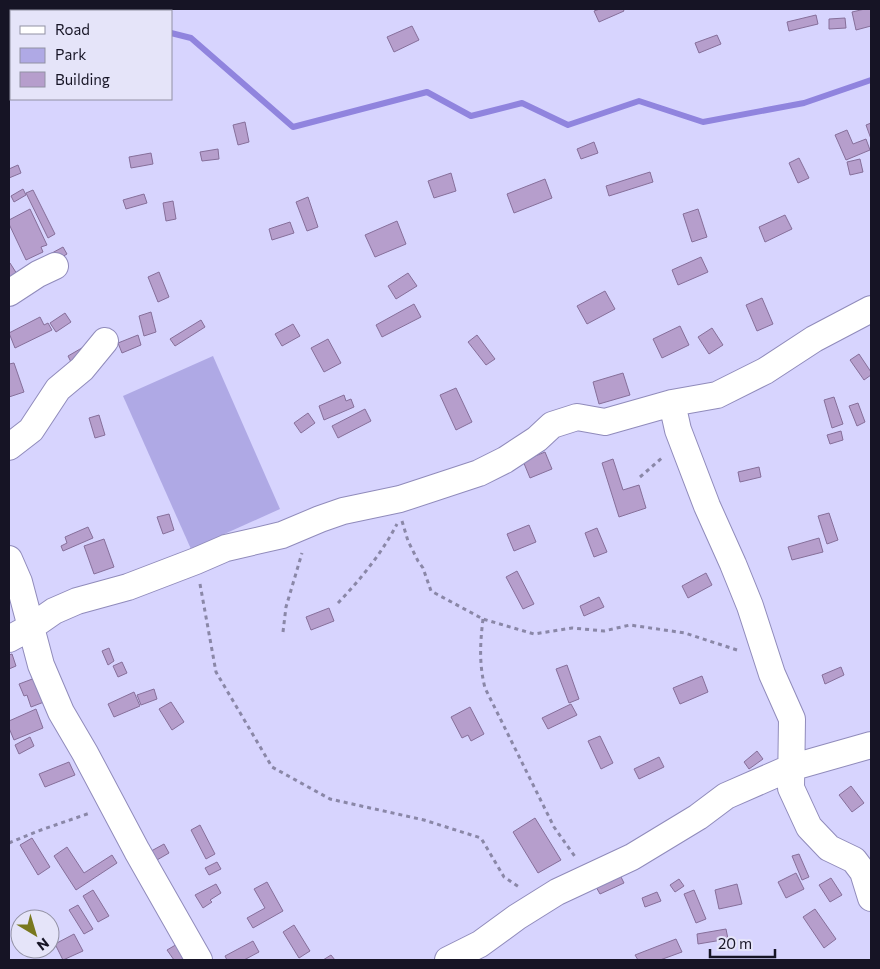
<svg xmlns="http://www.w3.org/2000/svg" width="880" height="969" font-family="Commissioner,sans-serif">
<rect width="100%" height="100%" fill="#d7d4fe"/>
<path fill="#afa9e5" d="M213 356 280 509 191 549 123 396Z"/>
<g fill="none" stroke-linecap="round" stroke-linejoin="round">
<path stroke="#9084de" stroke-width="6" d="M171 33 191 38 293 127 427 92 471 116 522 103 568 125 639 101 703 122 804 103 871 80
M9 43H11"/>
</g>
<path fill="#b69ecc" stroke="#866f9a" d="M600 9H623L624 11 599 22 594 11Z
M865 9H871V26L856 30 852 12Z
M816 15 818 24 789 31 787 22Z
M845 18 846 28 829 29V19Z
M412 26 419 40 394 52 387 37Z
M717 35 721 44 699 53 695 43Z
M245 122 249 142 238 145 233 125Z
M871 123V139L866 125Z
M847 130 853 144 866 139 870 150 846 160 835 135Z
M594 142 598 153 581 159 577 149Z
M218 149 219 159 202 161 200 152Z
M151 153 153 164 131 168 129 157Z
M799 158 809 178 798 183 789 163Z
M860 159 863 172 850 175 847 162Z
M18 165 21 173 9 178V169Z
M650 172 653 182 609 196 606 186Z
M451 173 456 191 434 198 428 181Z
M545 179 552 198 514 213 507 194Z
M23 189 26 195 14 202 11 196Z
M33 190 55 234 48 238 26 193Z
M144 194 147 203 126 209 123 200Z
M308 197 318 227 307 231 296 202Z
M173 201 176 219 166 221 163 203Z
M30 209 47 245 41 247 43 252 26 260 9 224V220Z
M698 209 707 237 692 242 683 214Z
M785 215 792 229 765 242 759 227Z
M397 221 406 244 375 257 365 235Z
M290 222 294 233 272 240 269 229Z
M63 247 67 254 45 267 41 259Z
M701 257 708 272 678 285 672 270Z
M10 263 17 274 9 279V264Z
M159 272 169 297 158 302 148 277Z
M408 273 417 286 396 299 388 286Z
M605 291 615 309 587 324 577 306Z
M762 298 773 324 757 331 746 305Z
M414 304 421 317 382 337 376 325Z
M151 312 156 332 144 336 139 316Z
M65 313 71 322 56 332 50 323Z
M40 317 44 325 48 323 52 330 15 348 9 333Z
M201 320 205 327 175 346 170 339Z
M293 324 300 336 282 346 275 334Z
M680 326 689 345 662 358 653 339Z
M712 328 723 345 709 354 698 337Z
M138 335 141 345 122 353 118 343Z
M477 335 495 359 486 365 468 342Z
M328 339 341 363 324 372 311 348Z
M87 345 72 364 68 356Z
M859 354 871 372V375L864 380 850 360Z
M14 363 24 392 9 397V364Z
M623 373 630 395 599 404 593 382Z
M456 388 472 422 456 430 440 395Z
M344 395 346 401 351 399 354 407 324 420 319 406Z
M834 397 843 424 832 428 824 400Z
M858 403 865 422 857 426 849 406Z
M365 409 371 421 338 438 332 426Z
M308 413 315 423 301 433 294 423Z
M99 415 105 435 95 438 89 418Z
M841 431 843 440 830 444 827 435Z
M545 452 552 469 530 478 523 461Z
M613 459 623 490 639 485 646 508 619 517 602 463Z
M759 467 761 477 740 482 738 472Z
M829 513 838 540 827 544 818 516Z
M169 514 174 530 163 534 157 517Z
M529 525 536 542 514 551 507 534Z
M88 527 93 538 63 551 61 546 67 543 65 537Z
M597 528 607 552 594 557 585 533Z
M819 538 823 552 792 560 788 547Z
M104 539 114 567 94 574 84 546Z
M517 571 534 604 523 609 506 577Z
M706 573 712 585 688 598 682 586Z
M599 597 604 607 584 616 580 606Z
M329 608 334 621 311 630 306 617Z
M109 648 114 661 108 665 102 651Z
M12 654 16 666 9 669V655Z
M122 662 127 673 118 677 113 666Z
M567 665 579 699 569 703 556 669Z
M841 667 844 675 825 684 822 675Z
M702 676 708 692 680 704 673 688Z
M35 678 44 702 31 707 27 695 24 696 19 684Z
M154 689 157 699 141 705 137 695Z
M134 692 140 706 114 717 108 704Z
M171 702 184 722 172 730 159 709Z
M571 704 577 715 548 729 542 718Z
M470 707 484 734 471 741 468 735 462 738 451 717Z
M36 709 43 728 14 740 9 728V721Z
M600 736 613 763 601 769 588 741Z
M30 737 34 746 19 754 15 745Z
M757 751 763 759 749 769 744 762Z
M659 757 664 767 639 779 634 769Z
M69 762 75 775 45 787 39 774Z
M851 786 864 803 852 812 839 795Z
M535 818 561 860 538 873 513 832Z
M200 825 215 854 206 859 191 830Z
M32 838 50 867 38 875 20 845Z
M164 844 169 853 150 864 144 855Z
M67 847 84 873 112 855 117 863 76 890 54 856Z
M799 854 809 877 802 880 792 856Z
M217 862 221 869 209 875 205 868Z
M619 873 624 883 600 894 595 885Z
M796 873 804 889 786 898 778 882Z
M831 878 842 895 830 902 819 885Z
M679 879 684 886 675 892 670 885Z
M267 882 283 911 253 928 247 918 265 908 254 889Z
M216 884 221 893 210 900 212 902 203 908 195 895Z
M737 884 742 904 719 909 715 890Z
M93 890 109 916 98 922 83 896Z
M694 890 706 919 696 923 684 894Z
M657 892 661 901 645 907 642 898Z
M78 905 93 929 84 934 69 910Z
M815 909 836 939 824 948 803 917Z
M294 925 310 951 299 958 283 932Z
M726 929 728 939 698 944 697 934Z
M74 934 83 951 63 960 55 944Z
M676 939 682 952 660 960H638L635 955Z
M253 941 259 952 244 960H227L225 956Z
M179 943 190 960H174L167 950Z
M331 955 335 960H323Z"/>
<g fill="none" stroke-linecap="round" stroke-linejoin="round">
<defs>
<path id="minor" d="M9 293 38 274 55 266
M672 403 678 430 707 506 733 564 750 606 772 674 792 719 791 788 809 827 829 848 854 860 863 872 871 898
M9 447 31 430 58 389 82 369 105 341
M9 559 19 582 41 665 61 712 85 753 137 851 199 960
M9 639 31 627 54 611 77 601 128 587 196 561 226 548 282 535 320 519 343 511 400 499 479 473 505 460 537 439 552 425 577 417 605 422 672 403 717 395 765 371 814 339 871 309
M448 960 480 944 517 917 557 892 632 857 698 817 726 796 790 768 871 745"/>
</defs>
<use href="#minor" stroke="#908bbb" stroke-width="28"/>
<path stroke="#8a87a7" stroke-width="3" stroke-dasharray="4 4" stroke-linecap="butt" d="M640 477 663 457
M402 521 408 541 418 561 423 568 431 591 483 619 534 634 572 628 604 631 630 625 685 633 740 651
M200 584 216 672 272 767 330 799 424 820 481 838 504 877 519 887
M338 603C360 580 382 553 397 524
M483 619C480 644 479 664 485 688L554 827 576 858
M283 632 286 607 302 553
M9 843 38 831 90 813"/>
<use href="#minor" stroke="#fff" stroke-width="26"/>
</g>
<rect width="880" height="969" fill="none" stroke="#161425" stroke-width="20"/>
<rect x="10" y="10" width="162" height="90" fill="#e5e4f9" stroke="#9291a4"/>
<rect x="20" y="26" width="25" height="8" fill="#ffffff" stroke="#9291a4"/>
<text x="55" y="35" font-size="15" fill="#161425">Road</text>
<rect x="20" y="48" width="25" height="15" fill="#afa9e5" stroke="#9291a4"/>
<text x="55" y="60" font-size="15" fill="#161425">Park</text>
<rect x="20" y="72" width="25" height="15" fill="#b69ecc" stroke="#9291a4"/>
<text x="55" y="85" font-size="15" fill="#161425">Building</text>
<g transform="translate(35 934) rotate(142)"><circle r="24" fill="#e5e4f9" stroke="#9291a4"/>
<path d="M0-4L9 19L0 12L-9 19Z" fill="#79781e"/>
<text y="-8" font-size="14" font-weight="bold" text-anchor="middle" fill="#161425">N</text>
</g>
<path d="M710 949v8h65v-8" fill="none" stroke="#161425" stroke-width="2.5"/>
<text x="718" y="949" font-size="15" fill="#161425" stroke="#e5e4f9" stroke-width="4" paint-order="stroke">20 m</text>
</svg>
